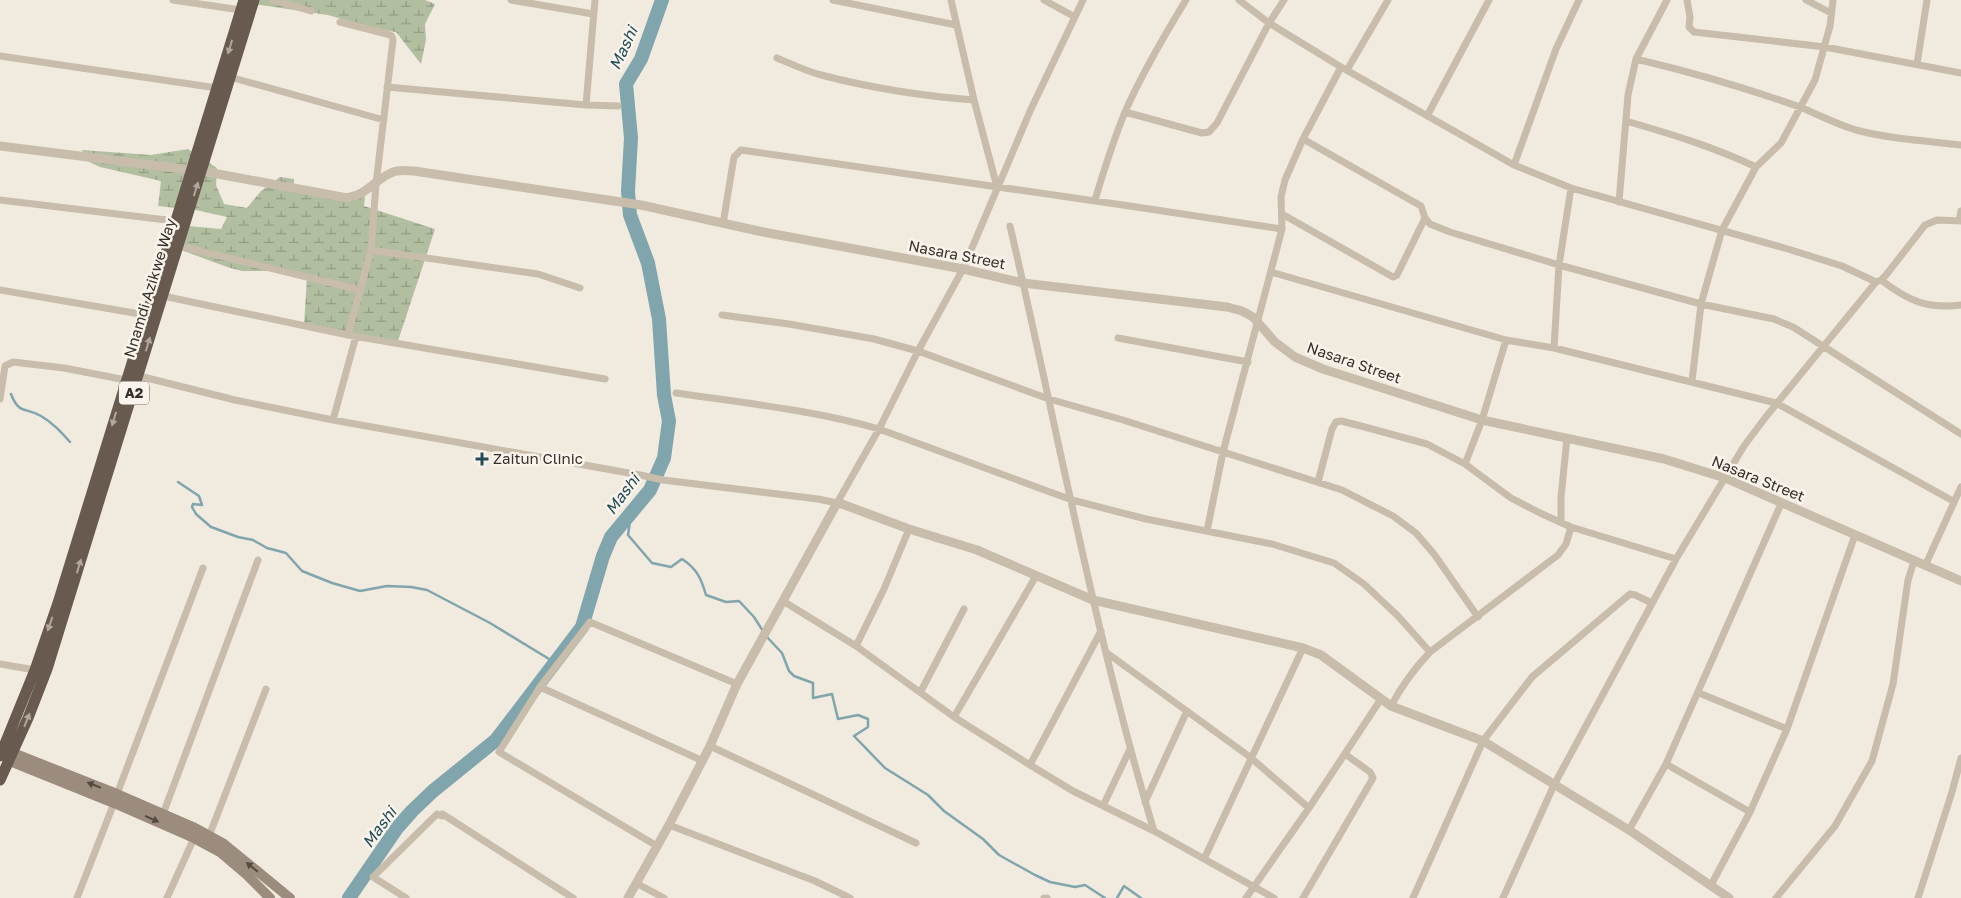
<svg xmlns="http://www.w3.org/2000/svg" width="1961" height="898" font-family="'Golos Text',sans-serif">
<defs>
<pattern id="wetland-marsh" width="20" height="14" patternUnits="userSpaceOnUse" patternTransform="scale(1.25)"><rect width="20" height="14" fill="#b1bfa0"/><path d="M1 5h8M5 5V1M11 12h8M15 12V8" fill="none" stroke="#919c83"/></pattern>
</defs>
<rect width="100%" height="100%" fill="#f1eadf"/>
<path fill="url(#wetland-marsh)" d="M241 0H425L435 4 425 24 426 40 421 64 396 32 375 29 328 15 247 3Z
M188 149 217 168 216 185 224 204 247 208 261 191 280 177 294 179V187L365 196 364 206 435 229 397 344 304 326 307 278 287 271H242L227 267 165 244 166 224 221 229 227 217 196 210 158 206 161 181 100 167 87 161 82 150 151 155Z"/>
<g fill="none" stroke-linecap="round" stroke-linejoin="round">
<path stroke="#80a5ac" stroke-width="2.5" d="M11 394C19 415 26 407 41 416 53 423 61 432 70 442
M178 482 199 496 202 505 193 504 192 507 196 514 211 527 238 537 253 540 267 548 286 553 302 571 332 583 360 591 387 586 411 587 427 590 490 623 554 662
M631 515 628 535 652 563 671 567 682 559C697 569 701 578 706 595L726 602 739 601 754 617 763 631
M766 636 782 653 789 671 794 676 813 683V698L832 694 838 719 858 715 868 719V727L854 736 885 768 928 795 944 811 983 839 999 855 1035 875 1050 882 1075 887 1085 885 1105 898
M1117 898 1124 886 1141 898"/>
<path stroke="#80a5ac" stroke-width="14" d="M349 898 397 828 412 811 433 791 496 740 582 627 603 556 611 537 650 490 664 458 669 421 664 395 659 319 648 263 630 215 628 191 631 138 626 84 641 59 662 0"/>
<path stroke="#c8bcab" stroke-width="7" d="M173 0 241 10
M272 0 311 11
M511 0 593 14
M833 0 956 25
M951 0 974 100 997 187
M1044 0 1075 17
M1239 0 1269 23 1341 67 1514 165 1571 188 1788 249 1842 266 1876 282 1881 280 1886 275 1925 225 1937 220 1961 221
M1687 0 1690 17 1689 27 1694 32 1825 47 1961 73
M1806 0 1831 13
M340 22 387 34 392 36 393 40 376 184 371 250 348 335
M0 56 217 88
M777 58C791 64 806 71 821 75 871 88 922 96 974 100
M1636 59C1691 72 1746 88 1800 107 1819 115 1836 124 1856 130 1890 139 1926 141 1961 145
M1917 64 1927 0
M1347 70 1388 0
M230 77 384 120
M387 87 586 105 595 0
M586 105 618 106
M1125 112 1202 133 1209 132 1217 123 1269 23 1284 0
M1427 116 1489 0
M1626 121C1671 134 1714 147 1756 167
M1303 139 1421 206 1425 218 1430 224 1450 232 1559 265 1701 304 1774 319 1793 327 1961 434
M1514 165 1556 49 1579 0
M0 200 175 221
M1095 200C1104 170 1113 141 1125 112 1142 73 1164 36 1186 0
M1619 202 1628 95 1636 59 1667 0
M1282 214 1393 277 1397 275 1425 218
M1959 221 1961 211
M723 224 734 157 741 150C922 176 1102 201 1282 229
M1010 226C1057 427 1094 632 1154 831
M179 246 360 290
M371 250 538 274 580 288
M1271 272 1506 340 1554 348 1776 403 1953 501
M1881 280C1909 301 1926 309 1961 305
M0 290 146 315
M163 296 348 335 605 379
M722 315 789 324 874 339 918 351 1049 399 1123 420 1342 490 1393 516 1416 533 1434 554 1478 617
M1118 338 1248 362
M1554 348 1559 265 1571 188
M139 376 235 400 333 420 640 475 663 480 818 499 837 503 879 429 918 351 963 269 1031 109 1083 0
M1692 381 1701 304 1722 230 1756 167 1781 143 1815 80 1830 26 1833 0
M676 393C744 403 813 410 879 429L1072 500 1146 519 1272 544 1334 563 1364 584 1398 616 1430 652
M0 399 5 366 13 362 64 368 126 380
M333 420 356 336
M1465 464 1482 420 1506 340
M1318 482 1332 429 1336 422 1341 421 1361 426 1427 444 1465 464 1511 498 1540 513 1571 527 1676 559
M1561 522V497L1567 438
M1207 531 1223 452 1282 229 1281 197 1285 180 1303 139 1341 67
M1925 566 1961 487
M783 601 856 646 954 717 1030 765 1073 791 1154 831 1274 898
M856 646 884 589 909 529
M1107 653 1250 757 1309 808
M0 664 35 670
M540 687 703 761
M921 691 964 609
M1699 693 1787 729
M1391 706C1402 685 1414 669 1430 652L1558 555 1566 544 1571 527
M954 717 1036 576
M710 746 916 843
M1666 764 1750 812
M1030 765 1101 631
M117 794 203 568
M1145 802 1187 711
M1103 806 1130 749
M163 814 258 560
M669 825 815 881 850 898
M1629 830 1666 764 1781 504
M209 836 266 689
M657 846 499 752 540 687 590 622 737 684
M1204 859 1303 648
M636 883 664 898
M1711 885 1750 812 1787 729 1855 535
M77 898 114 803
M167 898 194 838
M406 898 373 877 437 814 442 816V814L444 815 573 898
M1044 898H1047
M1246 898 1309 808 1381 699
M1303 898 1373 778 1370 772 1345 754
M1413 898 1483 741 1532 677 1630 594 1635 595 1652 603
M1503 898 1554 785 1676 559 1744 446 1765 418 1876 282
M1776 898 1835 826 1872 761 1893 684 1908 580 1914 561
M1918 898 1952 792 1961 758"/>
<path stroke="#c8bcab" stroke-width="9" d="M0 146 191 170
M202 171 347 198C370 193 373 181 391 173 398 169 407 171 414 171L641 205 763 232 963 269 1023 283 1227 307 1242 311 1253 317 1275 342 1295 357 1323 369 1482 420 1664 459 1725 478 1961 581
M628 898 669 825 710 746 737 684 837 503 842 504 909 529 977 550 1093 600 1303 648 1321 655 1391 706 1483 741 1629 830 1729 898"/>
<path stroke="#9c8c7d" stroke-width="10" d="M13 753 117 794 193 827 224 844 290 898
M10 761 114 803 194 838 220 852 247 875 270 898"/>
<path stroke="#685a4f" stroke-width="11" d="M0 756 35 670 58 603 244 0
M0 780 28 718 47 669 254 0"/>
</g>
<defs><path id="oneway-solid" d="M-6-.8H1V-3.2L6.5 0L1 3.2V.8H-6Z" transform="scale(1.25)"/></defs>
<g fill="#b0a79d">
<use href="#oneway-solid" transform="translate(230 47) rotate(107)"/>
<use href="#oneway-solid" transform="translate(196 189) rotate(-73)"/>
<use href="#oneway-solid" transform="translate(148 344) rotate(-73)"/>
<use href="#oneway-solid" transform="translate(114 419) rotate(107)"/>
<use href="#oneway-solid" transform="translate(79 566) rotate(-73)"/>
<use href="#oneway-solid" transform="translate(50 624) rotate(109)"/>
<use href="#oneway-solid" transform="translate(27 720) rotate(-68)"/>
</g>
<g fill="#554b43">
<use href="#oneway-solid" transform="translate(94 785) rotate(-158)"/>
<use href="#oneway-solid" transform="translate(152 819) rotate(24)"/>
<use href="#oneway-solid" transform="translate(252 867) rotate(-141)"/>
</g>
<path fill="#224d56" stroke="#f9f4eb" stroke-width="2" d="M479.5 451.5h5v5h5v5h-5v5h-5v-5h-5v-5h5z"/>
<g text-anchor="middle" stroke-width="5" stroke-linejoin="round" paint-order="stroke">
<rect fill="#f9f4eb" stroke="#716a64" stroke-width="1" x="119" y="381.5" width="30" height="23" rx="4"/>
<g font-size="14" font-weight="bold" fill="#372f2a">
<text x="134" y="398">A2</text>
</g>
<g font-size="15" fill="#372f2a" stroke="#f9f4eb">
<text transform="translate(957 255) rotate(11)" y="5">Nasara Street</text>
<text transform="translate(150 288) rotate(-73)" y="5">Nnamdi Azikwe Way</text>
<text transform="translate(1354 363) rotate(19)" y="5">Nasara Street</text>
<text transform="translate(1758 479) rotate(22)" y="5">Nasara Street</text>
</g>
<g font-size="15" fill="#372f2a" stroke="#f9f4eb" text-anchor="start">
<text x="493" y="464">Zaitun Clinic</text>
</g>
<g font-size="16" font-style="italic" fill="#224d56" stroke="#f9f4eb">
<text transform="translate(623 48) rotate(-65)" y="6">Mashi</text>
<text transform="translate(622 494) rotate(-53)" y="6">Mashi</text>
<text transform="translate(379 827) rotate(-54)" y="6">Mashi</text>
</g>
</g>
</svg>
